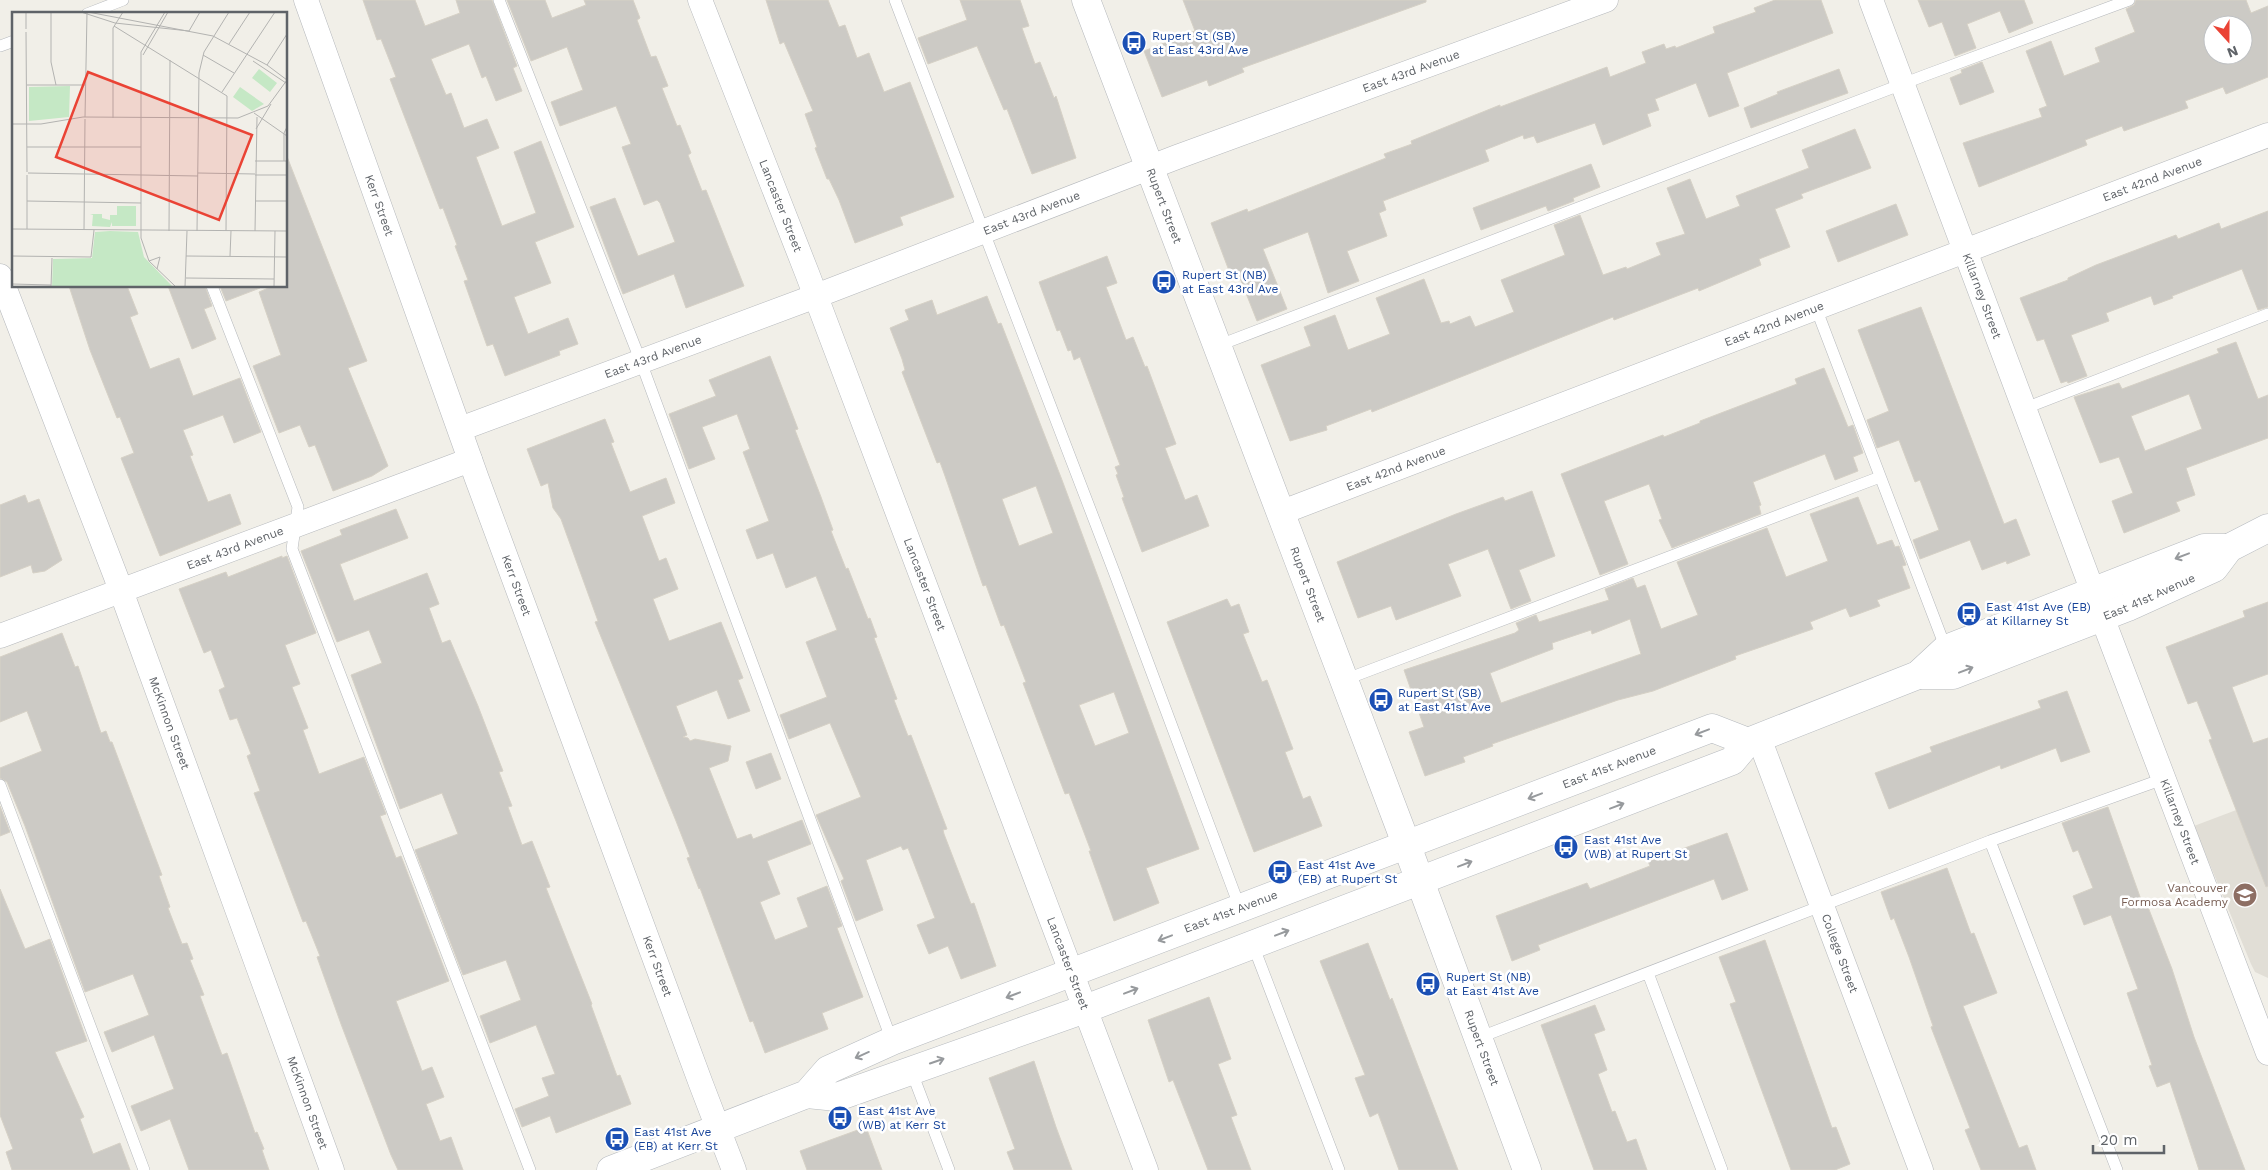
<svg xmlns="http://www.w3.org/2000/svg" width="2268" height="1170" font-family="'Work Sans',sans-serif">
<rect width="100%" height="100%" fill="#f1efe8"/>
<path fill="#e1ded6" d="M2268 798V978L2255 972 2251 964 2194 826Z"/>
<path fill="#cccac5" stroke="#d6d1c6" fill-rule="evenodd" d="M363 0H415L425 26 460 13 456 0H492L517 66 513 68 522 91 496 101 486 76 482 78 469 44 431 59 446 95 451 93 464 128 487 119 499 148 476 157 502 226 536 213 514 152 541 141 574 227 535 242 551 283 514 297 528 334 568 318 578 344 559 351 560 355 505 376 493 344 487 346 464 281 468 280 455 246 457 245 443 208 440 209 390 79 396 77 381 39 377 40Z
M507 0H545L552 18 586 5 584 0H633L640 18 637 20 651 57 656 56 668 86 662 88 677 126 680 125 691 153 688 155 702 191 706 190 744 286 686 308 674 274 623 294 590 207 615 198 638 256 675 242 660 203 657 200 644 205 622 147 631 144 616 106 560 126 551 102 583 90 567 47 531 61Z
M766 0H828L839 27 845 25 857 58 869 53 884 92 910 82 954 197 900 217 903 225 855 243 839 200 829 179H827L815 148 817 147 805 114 813 111 784 42 780 44Z
M960 0H1020L1029 26 1022 28 1035 64 1040 62 1054 98 1056 96 1076 158 1032 174 1007 109 1004 110 977 46 928 64 918 38 967 20Z
M1183 0H1426V2L1242 68 1244 72 1209 86 1207 80 1162 97 1144 51 1195 31Z
M1775 0H1821L1833 33 1727 73 1739 106 1709 117 1696 83 1655 99 1659 110 1647 114 1651 126 1603 145 1595 123 1537 143 1534 136 1524 139 1523 135 1485 150 1489 161 1383 201 1386 210 1379 213 1387 236 1347 251 1359 281 1328 293 1308 232 1263 249 1287 309 1257 321 1238 273 1231 276 1211 223 1247 209 1248 212 1386 158 1384 154 1412 144 1411 141 1500 105V107L1607 67 1610 77 1646 63 1642 52 1664 44 1666 49 1675 46 1676 48 1715 33 1713 27 1756 12 1754 8Z
M1918 0H2024L2033 23 2009 33 2000 11 1967 24 1976 48 1955 56 1942 22 1929 27Z
M2136 0H2246L2251 13 2268 6V77L2226 94 2223 87 2185 101 2188 108 2124 131 2122 126 2085 140 2087 145 1979 187 1963 143 2042 117 2039 109 2047 106 2026 51 2051 41 2064 76 2100 62 2095 48 2135 32 2126 9 2134 5ZM2213 25H2243V55H2213Z
M1982 62 1994 92 1960 105 1950 78 1962 73 1961 70Z
M1839 69 1848 93 1751 128 1744 108 1778 94 1777 92Z
M1855 129 1871 168 1801 194 1803 198 1775 209 1790 247 1759 259 1761 265 1699 291 1698 288 1614 320 1613 317 1372 412 1371 409 1326 426 1327 430 1290 441 1261 365 1311 346 1304 327 1335 315 1348 350 1390 334 1376 298 1424 279 1441 323 1449 321 1450 324 1470 316 1475 327 1514 312 1501 280 1565 255 1554 225 1580 215 1603 275 1626 267 1627 269 1661 255 1656 243 1685 234 1667 188 1690 179 1706 219 1740 206 1736 196 1809 168 1802 150Z
M286 154 367 361 348 368 388 466 372 476 333 491 315 445 309 447 300 425 279 433 253 366 281 355 259 292 273 286H286Z
M1591 164 1600 187 1573 198 1574 201 1548 211 1546 206 1481 230 1473 208Z
M1896 204 1908 235 1838 262 1826 231Z
M2268 211V307L2258 310 2242 269 2172 296 2173 298 2154 305 2151 296 2106 313 2109 321 2071 335 2087 376 2068 383 2067 381 2061 383 2044 339 2037 341 2020 298 2068 280V278L2096 265 2176 235 2178 239 2219 223 2221 229Z
M1107 256 1117 283 1106 287 1126 340 1133 337 1145 367 1147 366 1176 444 1165 448 1185 500 1197 495 1209 526 1142 552 1122 498 1124 497 1116 475 1118 474 1115 467 1120 465 1080 357 1074 360 1071 350 1068 351 1060 330 1057 331 1039 282Z
M69 286H127L138 314 130 317 150 369 179 358 193 396 240 378 261 432 234 443 223 415 183 430 193 455 190 456 208 502 230 494 241 524 160 556 121 458 134 453 120 417 117 418 90 350Z
M168 286H205L212 306 204 309 216 339 192 349Z
M220 286H260V288L226 301Z
M987 296 998 324 1001 323 1062 480 1199 849 1146 868 1159 903 1114 921 1089 851H1091L1069 793 1065 794 1023 683 1026 682 1004 625 1001 626 986 585 983 586 945 476 940 462 937 463 902 372 905 370 902 359 890 328 909 320 905 310 932 300 937 315ZM1036 486 1053 533 1019 546 1002 499ZM1114 692 1129 733 1095 746 1079 705Z
M1921 307 2004 524 2016 519 2030 555 2007 564 2006 561 1982 570 1970 540 1920 559 1913 540 1939 530 1920 480 1915 482 1899 440 1877 448 1867 420 1889 411 1858 330Z
M2236 342 2258 399 2268 395V438L2186 468 2195 495 2176 502 2180 511 2124 533 2112 501 2133 493 2119 457 2100 463 2074 397 2119 383 2122 389 2219 353 2217 349ZM2189 394 2202 429 2145 451 2131 416Z
M770 356 798 429 795 430 821 497 833 530 831 531 846 569 848 568 868 619 870 618 877 637 874 638 897 699 894 700 908 736 911 735 924 769 947 829 943 830 944 834 971 904 974 903 996 966 961 979 948 946 929 954 917 925 935 918 908 848 903 850 901 846 866 860 883 910 856 921 841 881 844 879 816 815 861 797 830 723 789 739 780 715 827 697 806 642 837 630 816 576 786 588 773 553 757 559 746 530 769 521 743 452 750 449 737 414 702 427 715 459 689 469 669 414 716 396 709 380Z
M1824 368 1848 427 1853 425 1863 453 1853 457 1858 471 1835 480 1825 454 1753 482 1761 505 1759 506 1761 514 1672 548 1659 520 1662 519 1649 484 1604 501 1628 564 1600 575 1561 474 1663 435 1664 437 1700 423V421L1797 384 1795 379Z
M605 419 614 442 611 443 630 492 666 478 675 503 642 516 659 561 666 558 678 589 653 599 669 641 721 622 743 678 738 680 750 711 728 719 717 690 676 706 687 735 683 737 688 738 690 741 695 739 731 746 728 761 709 768 737 839 751 834 753 839 802 820 811 844 767 861 780 894 760 902 775 940 808 927 797 898 827 886 842 926 837 928 863 997 822 1013 828 1029 765 1053 753 1021 750 1022 700 888 699 889 687 858 690 857 676 821 595 622 598 621 561 519 553 508 548 483 541 486 527 449Z
M1532 491 1555 556 1519 570 1531 601 1511 609 1488 549 1448 564 1461 596 1396 620 1391 606 1358 618 1337 562 1456 514 1503 497 1505 501Z
M25 495 28 503 39 499 62 560 45 571 33 573 31 565 0 577V505Z
M1858 497 1877 545 1892 540 1895 547 1899 546 1906 565 1902 566 1910 588 1877 600 1880 606 1850 617 1846 608 1810 622 1813 629 1735 656 1736 659 1653 691 1618 700 1492 744 1493 746 1463 757 1465 762 1425 776 1409 732 1424 727 1404 670 1515 633 1519 630 1516 623 1536 615 1539 622 1609 600 1605 589 1633 578 1637 588 1645 585 1661 629 1698 615 1677 562 1767 528 1786 577 1828 561 1810 514ZM1630 619 1641 654 1501 703 1490 673 1553 649 1552 643 1591 630 1592 634Z
M396 509 408 538 340 564 354 601 427 573 439 604 429 608 442 643 450 640 478 706 503 771 499 772 512 806 508 807 522 845 532 841 550 887 546 888 592 1004 591 1005 617 1076 620 1075 631 1104 556 1133 550 1116 522 1127 515 1109 549 1096 542 1078 555 1074 536 1025 490 1043 480 1016 521 1000 506 960 463 975 415 850 458 834 442 793 400 809 351 675 382 663 369 630 337 642 301 551 342 535 340 530Z
M282 556V558L287 556 316 633 285 645 300 684 292 687 308 728 303 730 319 774 364 757 386 814 380 816 396 858 401 856 449 981 396 1001 422 1071 432 1067 444 1097 426 1104 440 1141 451 1137 463 1170H398L391 1155 341 1024 317 957 320 956 306 921 303 922 254 793 260 791 247 756 251 754 237 718 230 720 219 690 225 687 211 650 204 653 179 589 226 572 228 577Z
M1227 599 1231 607 1239 604 1249 632 1243 634 1262 682 1267 680 1293 749 1285 752 1303 799 1310 796 1322 826 1254 852 1167 622Z
M2268 602V674L2232 687 2253 743 2268 738V886L2266 887 2209 740 2212 739 2197 701 2188 704 2166 647 2245 617 2243 611Z
M62 633 75 667 78 666 101 733 106 731 110 742H112L162 875 159 876 170 907 168 908 182 944 187 943 193 959 190 960 204 995 200 996 222 1055 227 1053 255 1133 257 1132 264 1149 262 1150 269 1170H189L170 1119 141 1131 131 1106 174 1089 154 1035 112 1052 104 1032 149 1015 133 974 85 992 25 826 7 782 0 778V768L42 751 27 711 0 722V657Z
M2067 691 2090 752 2061 762 2056 748 2001 769 2000 765 1889 809 1875 773 1932 752 1930 747 2041 708 2038 701Z
M771 753 781 779 756 789 746 762Z
M0 806 10 832 0 836Z
M2108 807 2144 908 2148 907 2172 969 2194 1037 2245 1170H2199L2170 1082 2157 1087 2149 1066 2152 1065 2127 993 2138 989 2111 915 2084 925 2073 896 2093 888 2078 850 2073 852 2062 823Z
M1727 833 1748 890 1722 900 1714 879 1538 945 1540 950 1512 961 1496 916 1587 883 1590 889 1650 866 1648 861Z
M1947 868 1971 934 1974 933 1997 993 1963 1006 2019 1148 2027 1145 2036 1170H1981L1965 1130 1970 1128 1931 1027 1933 1026 1909 957 1894 918 1891 920 1881 892Z
M0 889 25 949 50 939 87 1041 55 1052 84 1117 80 1119 93 1154 120 1143 130 1170H12L6 1152 13 1149 0 1115Z
M1765 940 1832 1128 1836 1127 1850 1164 1835 1170H1791L1730 1004 1736 1002 1719 957Z
M1368 943 1390 1000 1392 998 1458 1170H1399L1378 1113 1370 1117 1355 1078 1365 1075 1320 961Z
M1209 997 1231 1059 1218 1064 1237 1115 1231 1117 1251 1170H1208L1173 1080 1169 1082 1148 1020Z
M1595 1005 1605 1030 1594 1034 1607 1070 1598 1074 1612 1112 1615 1111 1627 1142 1636 1139 1647 1170H1594L1541 1025Z
M1034 1061 1056 1127 1072 1170H1014L1007 1152 1015 1149 989 1078Z
M866 1127 882 1170H807L800 1151Z"/>
<g fill="none" stroke-linecap="round" stroke-linejoin="round">
<defs>
<path id="service" d="M499 0 641 362 892 1041
M895 0 1113 569 1240 908
M87 14 123 0
M0 46 14 41
M212 286 298 507 292 549 530 1170
M1816 308 1946 649
M1217 346 1926 75 2129 0
M2023 409 2268 314
M1344 680 1880 477
M0 785 144 1170
M1990 841 2117 1170
M1253 945 1339 1170
M1648 973 1722 1170
M1478 1038 1990 841 2163 779
M911 1070 949 1170"/>
<g id="minor">
<path id="s1" d="M306 0 477 479 701 1084 734 1170"/>
<path id="s2" d="M700 0 807 273 1146 1170"/>
<path id="s3" d="M1871 0 2093 592"/>
<path id="s4" d="M0 276 116 577 332 1170"/>
<path id="s5" d="M460 429 816 296 1177 157 1606 0"/>
<path id="s6" d="M1280 513 2268 135"/>
<path id="s7" d="M2102 617 2268 1053"/>
<path id="s8" d="M0 636 470 460"/>
<path id="s9" d="M1759 738 1921 1170"/>
</g>
<g id="tertiary">
<path id="s10" d="M1086 0 1407 846 1527 1170"/>
</g>
<g id="secondary">
<path id="s11" d="M1918 675H1953L2128 607 2214 568 2229 548 2268 528"/>
<path d="M807 1094 837 1097 1085 1009 1732 761 1748 742 1918 675 1946 649 2204 548H2229"/>
<path id="s12" d="M611 1170 807 1094 828 1070 892 1041 1712 728 1748 742"/>
</g>
</defs>
<use href="#service" stroke="#b5b8bc" stroke-width="12"/>
<use href="#minor" stroke="#b5b8bc" stroke-width="25"/>
<use href="#tertiary" stroke="#b5b8bc" stroke-width="29"/>
<use href="#secondary" stroke="#b6babf" stroke-width="29"/>
<use href="#service" stroke="#fff" stroke-width="11"/>
<use href="#minor" stroke="#fff" stroke-width="24"/>
<use href="#tertiary" stroke="#fff" stroke-width="28"/>
<use href="#secondary" stroke="#fff" stroke-width="28"/>
</g>
<defs><path id="oneway-shaft" d="M-6 0H5M1.5-3L5.5 0L1.5 3" fill="none" stroke-width="1.6" stroke-linecap="round" stroke-linejoin="round" transform="scale(1.25)"/></defs>
<g stroke="#979a9d">
<use href="#oneway-shaft" transform="translate(2182 556) rotate(159)"/>
<use href="#oneway-shaft" transform="translate(1966 670) rotate(-21)"/>
<use href="#oneway-shaft" transform="translate(1702 732) rotate(159)"/>
<use href="#oneway-shaft" transform="translate(1535 796) rotate(159)"/>
<use href="#oneway-shaft" transform="translate(1617 806) rotate(-21)"/>
<use href="#oneway-shaft" transform="translate(1465 864) rotate(-21)"/>
<use href="#oneway-shaft" transform="translate(1282 933) rotate(-21)"/>
<use href="#oneway-shaft" transform="translate(1165 938) rotate(159)"/>
<use href="#oneway-shaft" transform="translate(1131 991) rotate(-21)"/>
<use href="#oneway-shaft" transform="translate(1013 995) rotate(159)"/>
<use href="#oneway-shaft" transform="translate(862 1055) rotate(156)"/>
<use href="#oneway-shaft" transform="translate(937 1061) rotate(-19)"/>
</g>
<defs>
<symbol id="bus-disc" viewBox="-11 -11 22 22"><circle r="9.5" fill="#1a4fb4" stroke="#fff"/><path d="M-5-6H5V4H4V6H2V4H-2V6H-4V4H-5ZM-3.5-4V0h7V-4ZM-3.5 1.2v1.5H-2V1.2ZM2 1.2v1.5H3.5V1.2Z" fill="#fff"/></symbol>
<symbol id="school-disc" viewBox="-11 -11 22 22"><circle r="9.5" fill="#8d6e63" stroke="#fff"/><path d="M0-5L7-2L0 1L-7-2ZM-4 1L0 2.5L4 1V4Q0 6-4 4Z" fill="#fff"/></symbol>
</defs>
<g fill-rule="evenodd">
<use href="#bus-disc" x="1120" y="29" width="28" height="28"/>
<use href="#bus-disc" x="1150" y="268" width="28" height="28"/>
<use href="#bus-disc" x="1955" y="600" width="28" height="28"/>
<use href="#bus-disc" x="1367" y="686" width="28" height="28"/>
<use href="#bus-disc" x="1552" y="833" width="28" height="28"/>
<use href="#bus-disc" x="1266" y="858" width="28" height="28"/>
<use href="#school-disc" x="2231" y="881" width="28" height="28"/>
<use href="#bus-disc" x="1414" y="970" width="28" height="28"/>
<use href="#bus-disc" x="826" y="1104" width="28" height="28"/>
<use href="#bus-disc" x="603" y="1125" width="28" height="28"/>
</g>
<g text-anchor="middle" stroke-width="5" stroke-linejoin="round" paint-order="stroke">
<g font-size="12" fill="#164399" stroke="#fff" text-anchor="start">
<text x="1152" y="40">Rupert St (SB)<tspan x="1152" dy="14">at East 43rd Ave</tspan></text>
<text x="1182" y="279">Rupert St (NB)<tspan x="1182" dy="14">at East 43rd Ave</tspan></text>
<text x="1986" y="611">East 41st Ave (EB)<tspan x="1986" dy="14">at Killarney St</tspan></text>
<text x="1398" y="697">Rupert St (SB)<tspan x="1398" dy="14">at East 41st Ave</tspan></text>
<text x="1584" y="844">East 41st Ave<tspan x="1584" dy="14">(WB) at Rupert St</tspan></text>
<text x="1298" y="869">East 41st Ave<tspan x="1298" dy="14">(EB) at Rupert St</tspan></text>
<text x="1446" y="981">Rupert St (NB)<tspan x="1446" dy="14">at East 41st Ave</tspan></text>
<text x="858" y="1115">East 41st Ave<tspan x="858" dy="14">(WB) at Kerr St</tspan></text>
<text x="634" y="1136">East 41st Ave<tspan x="634" dy="14">(EB) at Kerr St</tspan></text>
</g>
<g font-size="12" fill="#5f6368" stroke="#fff">
<text dy="4" stroke="none"><textPath href="#s5" startOffset="1016">East 43rd Avenue</textPath></text>
<text dy="4" stroke="none"><textPath href="#s6" startOffset="934">East 42nd Avenue</textPath></text>
<text dy="4" stroke="none"><textPath href="#s1" startOffset="218">Kerr Street</textPath></text>
<text dy="4" stroke="none"><textPath href="#s2" startOffset="221">Lancaster Street</textPath></text>
<text dy="4" stroke="none"><textPath href="#s10" startOffset="220">Rupert Street</textPath></text>
<text dy="4" stroke="none"><textPath href="#s5" startOffset="611">East 43rd Avenue</textPath></text>
<text dy="4" stroke="none"><textPath href="#s3" startOffset="316">Killarney Street</textPath></text>
<text dy="4" stroke="none"><textPath href="#s6" startOffset="529">East 42nd Avenue</textPath></text>
<text dy="4" stroke="none"><textPath href="#s5" startOffset="206">East 43rd Avenue</textPath></text>
<text dy="4" stroke="none"><textPath href="#s6" startOffset="124">East 42nd Avenue</textPath></text>
<text dy="4" stroke="none"><textPath href="#s8" startOffset="251">East 43rd Avenue</textPath></text>
<text dy="4" stroke="none"><textPath href="#s2" startOffset="626">Lancaster Street</textPath></text>
<text dy="4" stroke="none"><textPath href="#s10" startOffset="625">Rupert Street</textPath></text>
<text dy="4" stroke="none"><textPath href="#s1" startOffset="622">Kerr Street</textPath></text>
<text dy="4" stroke="none"><textPath href="#s11" startOffset="246">East 41st Avenue</textPath></text>
<text dy="4" stroke="none"><textPath href="#s4" startOffset="478">McKinnon Street</textPath></text>
<text dy="4" stroke="none"><textPath href="#s12" startOffset="1080">East 41st Avenue</textPath></text>
<text dy="4" stroke="none"><textPath href="#s7" startOffset="219">Killarney Street</textPath></text>
<text dy="4" stroke="none"><textPath href="#s12" startOffset="675">East 41st Avenue</textPath></text>
<text dy="4" stroke="none"><textPath href="#s9" startOffset="230">College Street</textPath></text>
<text dy="4" stroke="none"><textPath href="#s2" startOffset="1031">Lancaster Street</textPath></text>
<text dy="4" stroke="none"><textPath href="#s1" startOffset="1028">Kerr Street</textPath></text>
<text dy="4" stroke="none"><textPath href="#s10" startOffset="1120">Rupert Street</textPath></text>
<text dy="4" stroke="none"><textPath href="#s4" startOffset="882">McKinnon Street</textPath></text>
</g>
<g font-size="12" fill="#785e54" stroke="#fff" text-anchor="end">
<text x="2228" y="892">Vancouver<tspan x="2228" dy="14">Formosa Academy</tspan></text>
</g>
</g>
<g transform="translate(12 12)">
<rect width="275" height="275" fill="#f1efe8"/>
<path d="M247 57 265 71 258 80 240 66ZM58 74 57 105 17 109V75ZM228 75 252 92 240 99 221 85ZM105 194H124V214H100V210L98 215 80 214 81 203 78 202H90V206L98 208V203H105ZM98 219 126 220 132 245 161 275H40L41 247 80 246 83 220Z" fill="#c5e8c5"/>
<path fill="none" stroke="#b3b3b1" stroke-width="1" d="M39 0V50L44 73M69 0 103 11 177 19M76 0 201 24 255 53 275 68M153 0 129 40V226L137 249 164 275M102 14 215 84 214 219M14 17V0M177 19 188 0M14 20 15 160M217 32 238 0M131 43 156 0M191 43 222 61M241 49 274 71M255 53 275 22M15 73H73M210 80 263 0M242 101 275 124M73 105 75 1M101 106V16L111 0M0 112H29L71 105 226 106 256 94 275 68M244 117 259 92M15 135H129M243 149H275M272 149V121L275 115M16 161 186 164M186 161 243 162M243 163H275M15 189 129 191M243 189H275M0 217 275 219M15 217V163M72 218 73 107M157 219 158 48M185 219 187 61 192 40 217 0M243 219 245 105M0 244 79 245 82 218M174 244 275 245M218 244 219 219M137 249 148 245 145 257M174 266 262 267M0 272 39 273M39 275 40 246M173 275 175 219M262 275 263 219"/>
<path fill="#ea4335" fill-opacity="0.15" stroke="#ea4335" stroke-width="2.5" d="M76 60 240 123 207 208 44 145Z"/>
<rect width="275" height="275" fill="none" stroke="#5f6368" stroke-width="2.5"/>
</g>
<g transform="translate(2228 40) rotate(159)"><circle r="24" fill="#ffffff" stroke="#bfc1c3"/>
<path d="M0-4L9 19L0 12L-9 19Z" fill="#ea4335"/>
<text y="-8" font-size="14" font-weight="bold" text-anchor="middle" fill="#5f6368">N</text>
</g>
<path d="M2093 1145v8h71v-8" fill="none" stroke="#5f6368" stroke-width="2.5"/>
<text x="2100" y="1145" font-size="15" fill="#5f6368" stroke="#ffffff" stroke-width="4" paint-order="stroke">20 m</text>
</svg>
